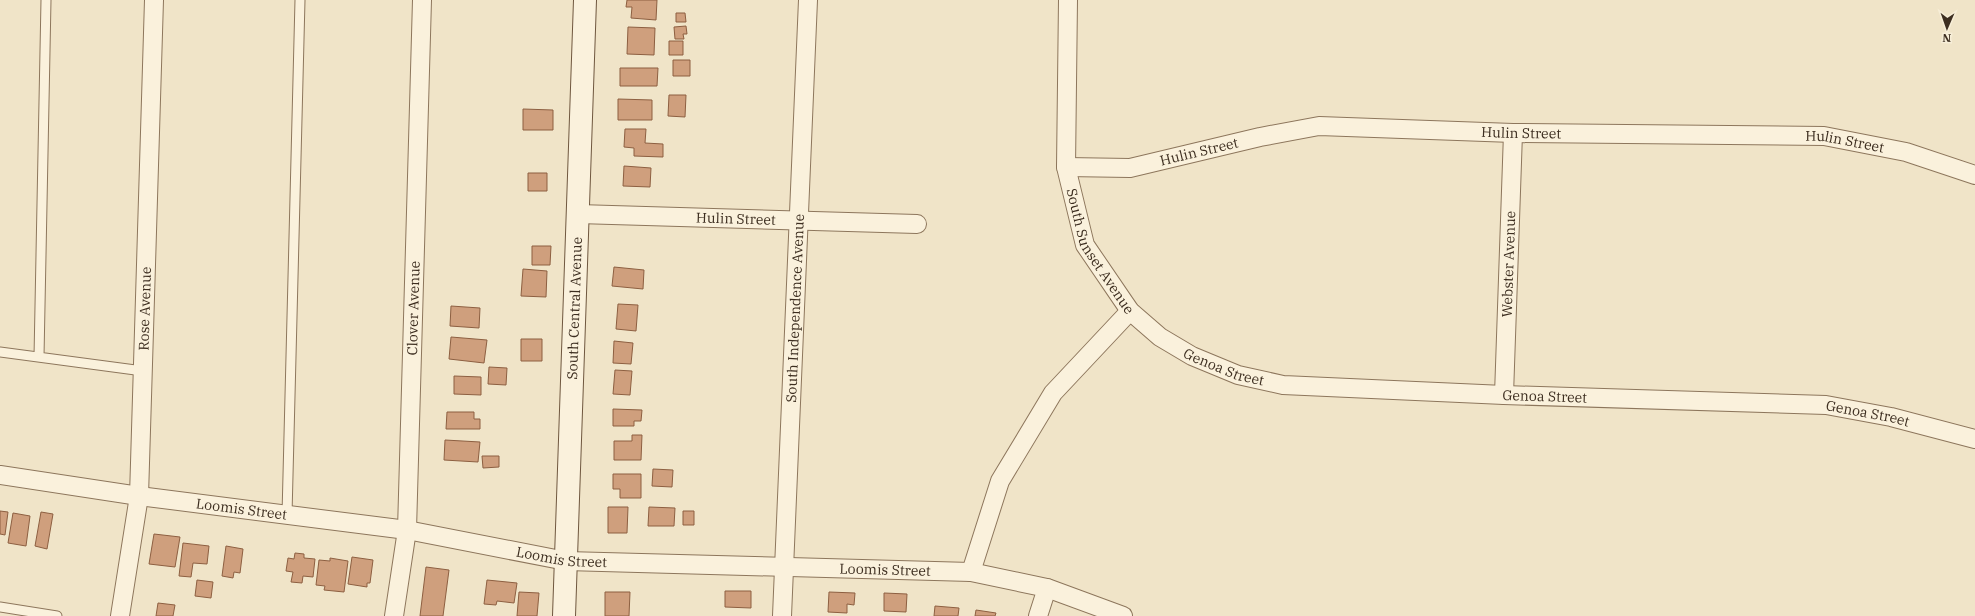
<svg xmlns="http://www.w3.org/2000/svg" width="1975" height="616" font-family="'IBM Plex Serif',serif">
<rect width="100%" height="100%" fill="#f0e4c8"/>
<path fill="#cf9f7d" stroke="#8d5f41" d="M627 0H657L656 20 631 18 632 7H626Z
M676 13H685L686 22H676Z
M686 26 687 34H683L684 39H675L674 27Z
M628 27 655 28 654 55 627 54Z
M669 41H683V55H669Z
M673 60H690V76H673Z
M620 68H658L657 86H620Z
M669 95H686L685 117 668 116Z
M618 99 652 100V120H618Z
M523 109 553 110V130H523Z
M625 129H646L645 143 663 144V157L634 156V148L624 147Z
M624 166 651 168 650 187 623 186Z
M528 173H547V191H528Z
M532 246H551L550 265H532Z
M614 267 644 270 643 289 612 286Z
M523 269 547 271 546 297 521 296Z
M618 304 638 305 636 331 616 329Z
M451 306 480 308 479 328 450 326Z
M451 337 487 340 484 363 449 359Z
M521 339H542V361H521Z
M614 341 633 343 631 364 613 363Z
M489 367 507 368 506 385 488 384Z
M615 370 632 371 630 395 613 394Z
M454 376 481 377V395L454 394Z
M613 409 642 410 641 421H634V426H613Z
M447 412H474V419H480V429H446Z
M632 435H642L641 460H614V441H632Z
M445 440 480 442 478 462 444 460Z
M482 456H499V467L483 468Z
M653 469 673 470 672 487 652 486Z
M613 474H641V498H620V489H613Z
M608 507H628L627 533H608Z
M649 507 675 508 674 526H648Z
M0 511 8 512 5 535 0 534Z
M683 511H694V525H683Z
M41 512 53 514 47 549 35 546Z
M13 513 30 516 26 546 8 543Z
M154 534 180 537 175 567 149 564Z
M183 543 209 546 207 564 193 563 191 577 179 576Z
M226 546 243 549 240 573 234 572 233 578 222 576Z
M295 553 304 554V558L315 559 313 577 303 576 302 583 291 582 293 572 286 571 288 558 294 559Z
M352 557 373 560 370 583H367V587L348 584Z
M330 558 348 561 344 592 324 590 325 586 316 585 319 560 330 561Z
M426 567 449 570 443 616H420Z
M197 580 213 582 211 598 195 596Z
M487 580 517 583 514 603 497 601 496 605 484 604Z
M725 591H751V608L725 607Z
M519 592 539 593 537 616H517Z
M605 592H630L629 616H605Z
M829 592 855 593 854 605 847 604V613L828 612Z
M884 593 907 594 906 612 884 611Z
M158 603 175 605 173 616H156Z
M935 606 959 608 958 616H934Z
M976 610 996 613 995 616H975Z"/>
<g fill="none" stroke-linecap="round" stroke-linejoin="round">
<defs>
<path id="service" d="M0 352 143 371
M39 357 46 0
M287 515 300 0
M0 607 57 616"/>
<g id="minor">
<path id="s1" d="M1068 0 1066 167 1085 245 1130 311 1160 337 1192 356 1238 375 1283 385 1504 395 1826 405 1891 417 1975 439"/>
<path id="s2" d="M1066 167 1130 168 1260 137 1319 126 1513 133 1824 136 1906 152 1975 175"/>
<path id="s3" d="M578 214 917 224"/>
<path id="s4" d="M1504 395 1513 133"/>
<path id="s5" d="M0 475 139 496 407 530 566 561 971 572 1047 588 1123 616"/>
<path d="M971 572 1000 481 1053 393 1130 311"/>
<path id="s6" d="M120 616 139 496 154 0"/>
<path id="s7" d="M394 616 407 530 422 0"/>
<path id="s8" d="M782 616 808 0"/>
<path d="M1038 616 1047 588"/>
</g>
<g id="secondary">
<path id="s9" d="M564 616 585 0"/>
</g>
</defs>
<use href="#service" stroke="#8d765c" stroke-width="11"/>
<use href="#minor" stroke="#8d765c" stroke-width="20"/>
<use href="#secondary" stroke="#6f573f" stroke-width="24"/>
<use href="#service" stroke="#faf1dc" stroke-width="9"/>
<use href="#minor" stroke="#faf1dc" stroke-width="18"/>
<use href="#secondary" stroke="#faf1dc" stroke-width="22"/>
</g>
<g text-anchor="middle" stroke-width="4" stroke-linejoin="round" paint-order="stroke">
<g font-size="14" fill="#3d2e20" stroke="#f7eed8">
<text dy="5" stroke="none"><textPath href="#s2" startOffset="460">Hulin Street</textPath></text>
<text dy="5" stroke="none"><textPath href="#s2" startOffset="784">Hulin Street</textPath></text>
<text dy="5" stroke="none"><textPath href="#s2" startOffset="135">Hulin Street</textPath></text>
<text dy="5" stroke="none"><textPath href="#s3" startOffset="158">Hulin Street</textPath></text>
<text dy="5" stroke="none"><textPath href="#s1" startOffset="259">South Sunset Avenue</textPath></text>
<text dy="5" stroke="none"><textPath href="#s4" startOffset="131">Webster Avenue</textPath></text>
<text dy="5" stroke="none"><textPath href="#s9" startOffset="308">South Central Avenue</textPath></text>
<text dy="5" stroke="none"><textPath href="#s8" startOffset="308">South Independence Avenue</textPath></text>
<text dy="5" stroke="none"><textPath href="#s6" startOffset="309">Rose Avenue</textPath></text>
<text dy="5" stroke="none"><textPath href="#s7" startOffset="309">Clover Avenue</textPath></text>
<text dy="5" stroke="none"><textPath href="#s1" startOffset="438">Genoa Street</textPath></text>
<text dy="5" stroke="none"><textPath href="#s1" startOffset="762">Genoa Street</textPath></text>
<text dy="5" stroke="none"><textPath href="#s1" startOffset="1086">Genoa Street</textPath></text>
<text dy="5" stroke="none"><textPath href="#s5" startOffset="244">Loomis Street</textPath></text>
<text dy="5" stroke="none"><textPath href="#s5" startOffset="568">Loomis Street</textPath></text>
<text dy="5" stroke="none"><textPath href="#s5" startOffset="892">Loomis Street</textPath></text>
</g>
</g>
<g transform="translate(1947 28) rotate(182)" stroke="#f7eed8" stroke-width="3" paint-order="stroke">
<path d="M0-3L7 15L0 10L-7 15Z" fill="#3d2e20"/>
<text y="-6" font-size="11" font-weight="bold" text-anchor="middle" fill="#3d2e20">N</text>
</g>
</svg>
